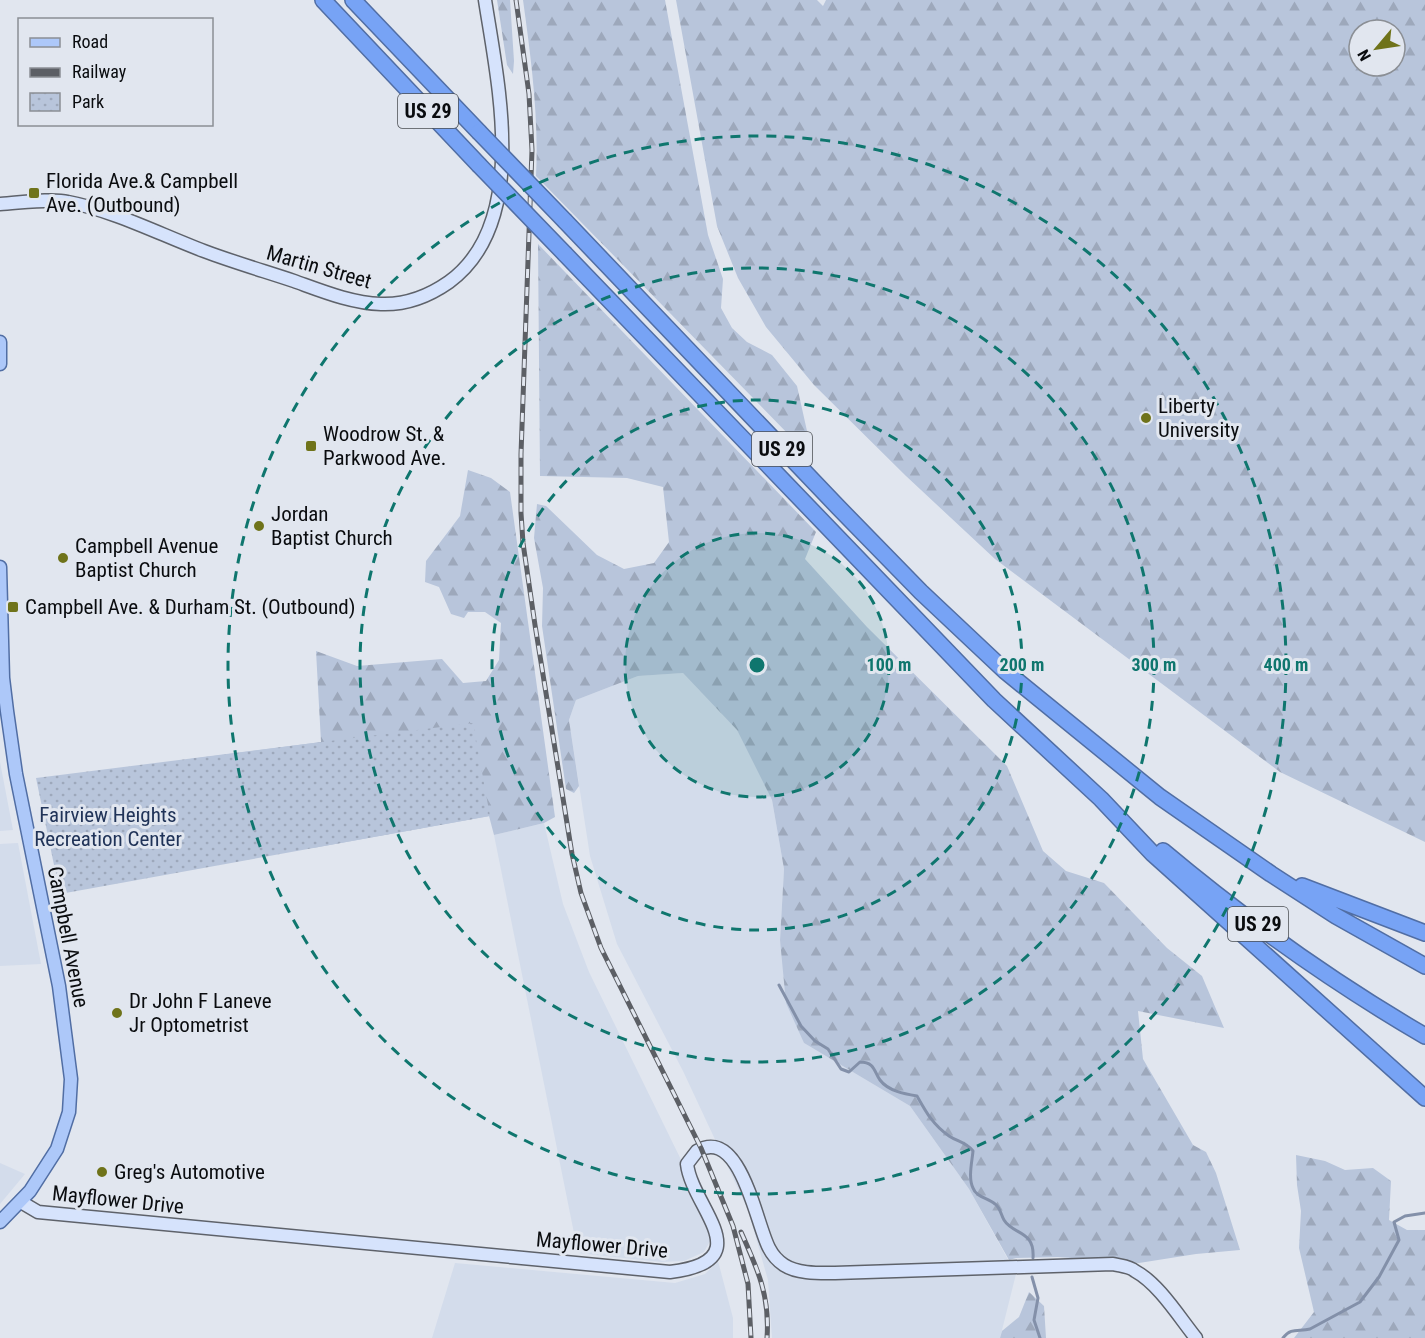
<svg xmlns="http://www.w3.org/2000/svg" width="1425" height="1338" font-family="'Roboto Condensed',sans-serif">
<defs>
<pattern id="forest-firs" width="22" height="20" patternUnits="userSpaceOnUse" patternTransform="scale(1.5)"><rect width="22" height="20" fill="#b8c5db"/><path d="M5 1l3.5 6h-7zM16 11l3.5 6h-7z" fill="#9da8bb"/></pattern>
<pattern id="park-dots" width="8" height="8" patternUnits="userSpaceOnUse" patternTransform="scale(1.5)"><rect width="8" height="8" fill="#b8c5db"/><path d="M2 2h.1M6 6h.1" fill="none" stroke="#9da8bb" stroke-width="1.8" stroke-linecap="round"/></pattern>
</defs>
<rect width="100%" height="100%" fill="#e1e6ef"/>
<path fill="#d3dceb" d="M683 673 737 730 772 800 784 869 780 940 804 1043 910 1106 969 1189 1016 1274 1000 1338H772L768 1280 748 1210 683 1071 617 944 590 856 569 720 576 700 638 676Z
M0 762 13 830 0 831Z
M544 823 563 904 589 972 689 1176 714 1234 704 1252 684 1261 661 1262 578 1253 494 835Z
M18 843 41 964 0 966V844Z
M0 1163 25 1174 0 1204Z
M718 1261 733 1318V1338H432L455 1263 675 1283 705 1274Z"/>
<path fill="url(#forest-firs)" fill-rule="evenodd" d="M497 0H510L514 61 513 74 507 65Z
M523 0H665L708 235 723 279 721 308 732 328 747 342 772 355 797 386 807 431 792 438 536 176C539 117 531 58 523 0Z
M676 0H817L823 6 826 0H1425V842L1280 772 995 559 906 476 814 385 766 327 738 278 717 226ZM1359 30H1395V66H1359Z
M538 244 816 532 805 559 867 627 1007 766 1043 851 1066 871 1104 883 1167 948 1202 976 1224 1028 1138 1011 1143 1059 1193 1145 1206 1152 1216 1173 1240 1250 1196 1254 1139 1263 1058 1257 1016 1258 1009 1260 969 1189 910 1106 804 1043 786 1003 780 940 784 869 772 800 737 730 683 673 638 676 576 700 569 720 579 786 574 793 566 789 542 626 543 588 534 538 537 504 546 506 597 555 624 569 654 563 669 542 663 487 627 478 540 476Z
M468 470 491 478 510 492 555 817 544 823 494 835 489 816 313 848 190 759 321 742 316 651 357 666 442 659 463 683 486 681 499 660 501 623 485 612H468L464 618 451 614 439 587 425 582 426 561 460 516Z
M1296 1155 1325 1161 1345 1170 1373 1168 1391 1181 1389 1220 1407 1230H1425V1338H1294L1314 1312 1299 1248 1301 1211 1297 1185Z
M1029 1292 1044 1306 1046 1338H1000L1002 1331 1019 1317Z"/>
<path fill="url(#park-dots)" d="M473 723 490 816 60 894 36 778Z"/>
<g fill="none" stroke-linecap="round" stroke-linejoin="round">
<path stroke="#8390a9" stroke-width="3" d="M779 985 801 1026 815 1041 828 1049 841 1069 849 1072 860 1062C875 1062 874 1072 880 1080 888 1091 905 1094 917 1096 926 1112 933 1125 949 1136 958 1142 966 1142 973 1151 972 1162 968 1178 973 1188 976 1197 988 1198 995 1204 1000 1207 1001 1215 1004 1220 1013 1235 1035 1230 1033 1258
M1032 1277 1038 1298 1034 1320 1040 1338
M1283 1338C1291 1327 1299 1332 1310 1329L1360 1302 1379 1277 1399 1240 1394 1222 1405 1216 1425 1213"/>
<defs>
<path id="secondary" d="M0 204C19 203 51 198 68 202 115 211 159 234 204 251 233 262 264 271 294 281 322 291 351 303 381 304 406 305 429 296 449 282 530 223 498 84 485 0
M21 1202 38 1212 670 1272C762 1261 692 1208 687 1164L697 1151C741 1126 756 1224 769 1248 772 1254 778 1261 784 1265 798 1274 819 1273 835 1273L1113 1264C1120 1266 1129 1266 1135 1271 1159 1284 1179 1317 1196 1338"/>
<path id="primary" d="M0 342V364
M0 567 3 678 7 711 16 774 59 986 71 1079 69 1112 57 1149 30 1191 0 1222"/>
<path id="highway" d="M323 0 479 165
M353 0 479 132
M565 221 838 507 921 592 1005 671 1160 797 1271 874 1336 916 1425 966
M565 254 994 700 1101 799 1153 854 1425 1098
M1163 851C1244 919 1334 983 1425 1036
M1302 886 1425 933"/>
</defs>
<use href="#secondary" stroke="#5e626a" stroke-width="15"/>
<use href="#primary" stroke="#516ea4" stroke-width="15"/>
<use href="#highway" stroke="#516ea4" stroke-width="18"/>
<use href="#secondary" stroke="#d6e3fc" stroke-width="12"/>
<use href="#primary" stroke="#adc8f9" stroke-width="12"/>
<use href="#highway" stroke="#77a3f5" stroke-width="15"/>
<defs>
<path id="rail" d="M516 0 529 94 532 150 521 454V513L523 543 535 625 572 854 581 893 601 948 701 1148 733 1226 748 1284 751 1338
M741 1232C758 1270 770 1296 767 1338"/>
</defs>
<use href="#rail" stroke="#5c5f65" stroke-width="5"/>
<use href="#rail" stroke="#e1e6ef" stroke-width="3" stroke-dasharray="9" stroke-linecap="butt"/>
<defs>
<path id="highway-bridge" d="M479 132 565 221
M479 165 565 254"/>
</defs>
<use href="#highway-bridge" stroke="#516ea4" stroke-width="18" stroke-linecap="butt"/>
<use href="#highway-bridge" stroke="#77a3f5" stroke-width="15"/>
</g>
<circle cx="757" cy="665" r="132" fill="#0f766e" fill-opacity=".12"/>
<g fill="none" stroke="#0f766e" stroke-width="3" stroke-dasharray="10 8">
<circle cx="757" cy="665" r="132"/>
<circle cx="757" cy="665" r="265"/>
<circle cx="757" cy="665" r="397"/>
<circle cx="757" cy="665" r="529"/>
</g>
<g fill="#6f731a" stroke="#e1e6ef" stroke-width="2">
<rect x="28" y="187" width="12" height="12" rx="3"/>
<circle cx="1146" cy="418" r="6"/>
<rect x="305" y="440" width="12" height="12" rx="3"/>
<circle cx="259" cy="526" r="6"/>
<circle cx="63" cy="558" r="6"/>
<rect x="7" y="601" width="12" height="12" rx="3"/>
<circle cx="117" cy="1013" r="6"/>
<circle cx="102" cy="1172" r="6"/>
</g>
<g text-anchor="middle" stroke-width="6" stroke-linejoin="round" paint-order="stroke">
<g fill="#e1e6ef" stroke="#4a4d52" stroke-width="1.5">
<rect x="398" y="94" width="60" height="34" rx="4.5"/>
<rect x="752" y="432" width="60" height="34" rx="4.5"/>
<rect x="1228" y="907" width="60" height="34" rx="4.5"/>
</g>
<g font-size="20" font-weight="bold" fill="#0a0c0f">
<text x="428" y="118">US 29</text>
<text x="782" y="456">US 29</text>
<text x="1258" y="931">US 29</text>
</g>
<g font-size="21" fill="#0a0c0f" stroke="#e1e6ef" text-anchor="start">
<text x="46" y="188">Florida Ave.&amp; Campbell<tspan x="46" dy="24">Ave. (Outbound)</tspan></text>
<text x="1158" y="413">Liberty<tspan x="1158" dy="24">University</tspan></text>
<text x="323" y="441">Woodrow St. &amp;<tspan x="323" dy="24">Parkwood Ave.</tspan></text>
<text x="271" y="521">Jordan<tspan x="271" dy="24">Baptist Church</tspan></text>
<text x="75" y="553">Campbell Avenue<tspan x="75" dy="24">Baptist Church</tspan></text>
<text x="25" y="614">Campbell Ave. &amp; Durham St. (Outbound)</text>
<text x="129" y="1008">Dr John F Laneve<tspan x="129" dy="24">Jr Optometrist</tspan></text>
<text x="114" y="1179">Greg's Automotive</text>
</g>
<g font-size="21" fill="#0a0c0f" stroke="#e1e6ef">
<text transform="translate(319 267) rotate(16)" y="7">Martin Street</text>
<text transform="translate(68 937) rotate(79)" y="7">Campbell Avenue</text>
<text transform="translate(118 1200) rotate(6)" y="7">Mayflower Drive</text>
<text transform="translate(602 1245) rotate(5)" y="7">Mayflower Drive</text>
</g>
<g font-size="21" fill="#203358" stroke="#e1e6ef">
<text x="108" y="822">Fairview Heights<tspan x="108" dy="24">Recreation Center</tspan></text>
</g>
</g>
<circle cx="757" cy="665" r="9" fill="#0f766e" stroke="#e1e6ef" stroke-width="3"/>
<g font-size="18" text-anchor="middle" font-weight="bold" fill="#0f766e" stroke="#e1e6ef" stroke-width="6" stroke-linejoin="round" paint-order="stroke">
<text x="889" y="671">100 m</text>
<text x="1022" y="671">200 m</text>
<text x="1154" y="671">300 m</text>
<text x="1286" y="671">400 m</text>
</g>
<rect x="18" y="18" width="195" height="108" fill="#e1e6ef" stroke="#8b8f95" stroke-width="1.5"/>
<rect x="30" y="38" width="30" height="9" fill="#adc8f9" stroke="#8b8f95" stroke-width="1.5"/>
<text x="72" y="48" font-size="18" fill="#0a0c0f">Road</text>
<rect x="30" y="68" width="30" height="9" fill="#5c5f65" stroke="#8b8f95" stroke-width="1.5"/>
<text x="72" y="78" font-size="18" fill="#0a0c0f">Railway</text>
<rect x="30" y="93" width="30" height="18" fill="url(#park-dots)" stroke="#8b8f95" stroke-width="1.5"/>
<text x="72" y="108" font-size="18" fill="#0a0c0f">Park</text>
<g transform="translate(1377 48) rotate(241)"><circle r="28" fill="#e1e6ef" stroke="#8b8f95" stroke-width="1.5"/>
<path d="M0-4.5L10 22L0 15L-10 22Z" fill="#6f731a"/>
<text y="-9" font-size="16" font-weight="bold" text-anchor="middle" fill="#0a0c0f">N</text>
</g>
</svg>
